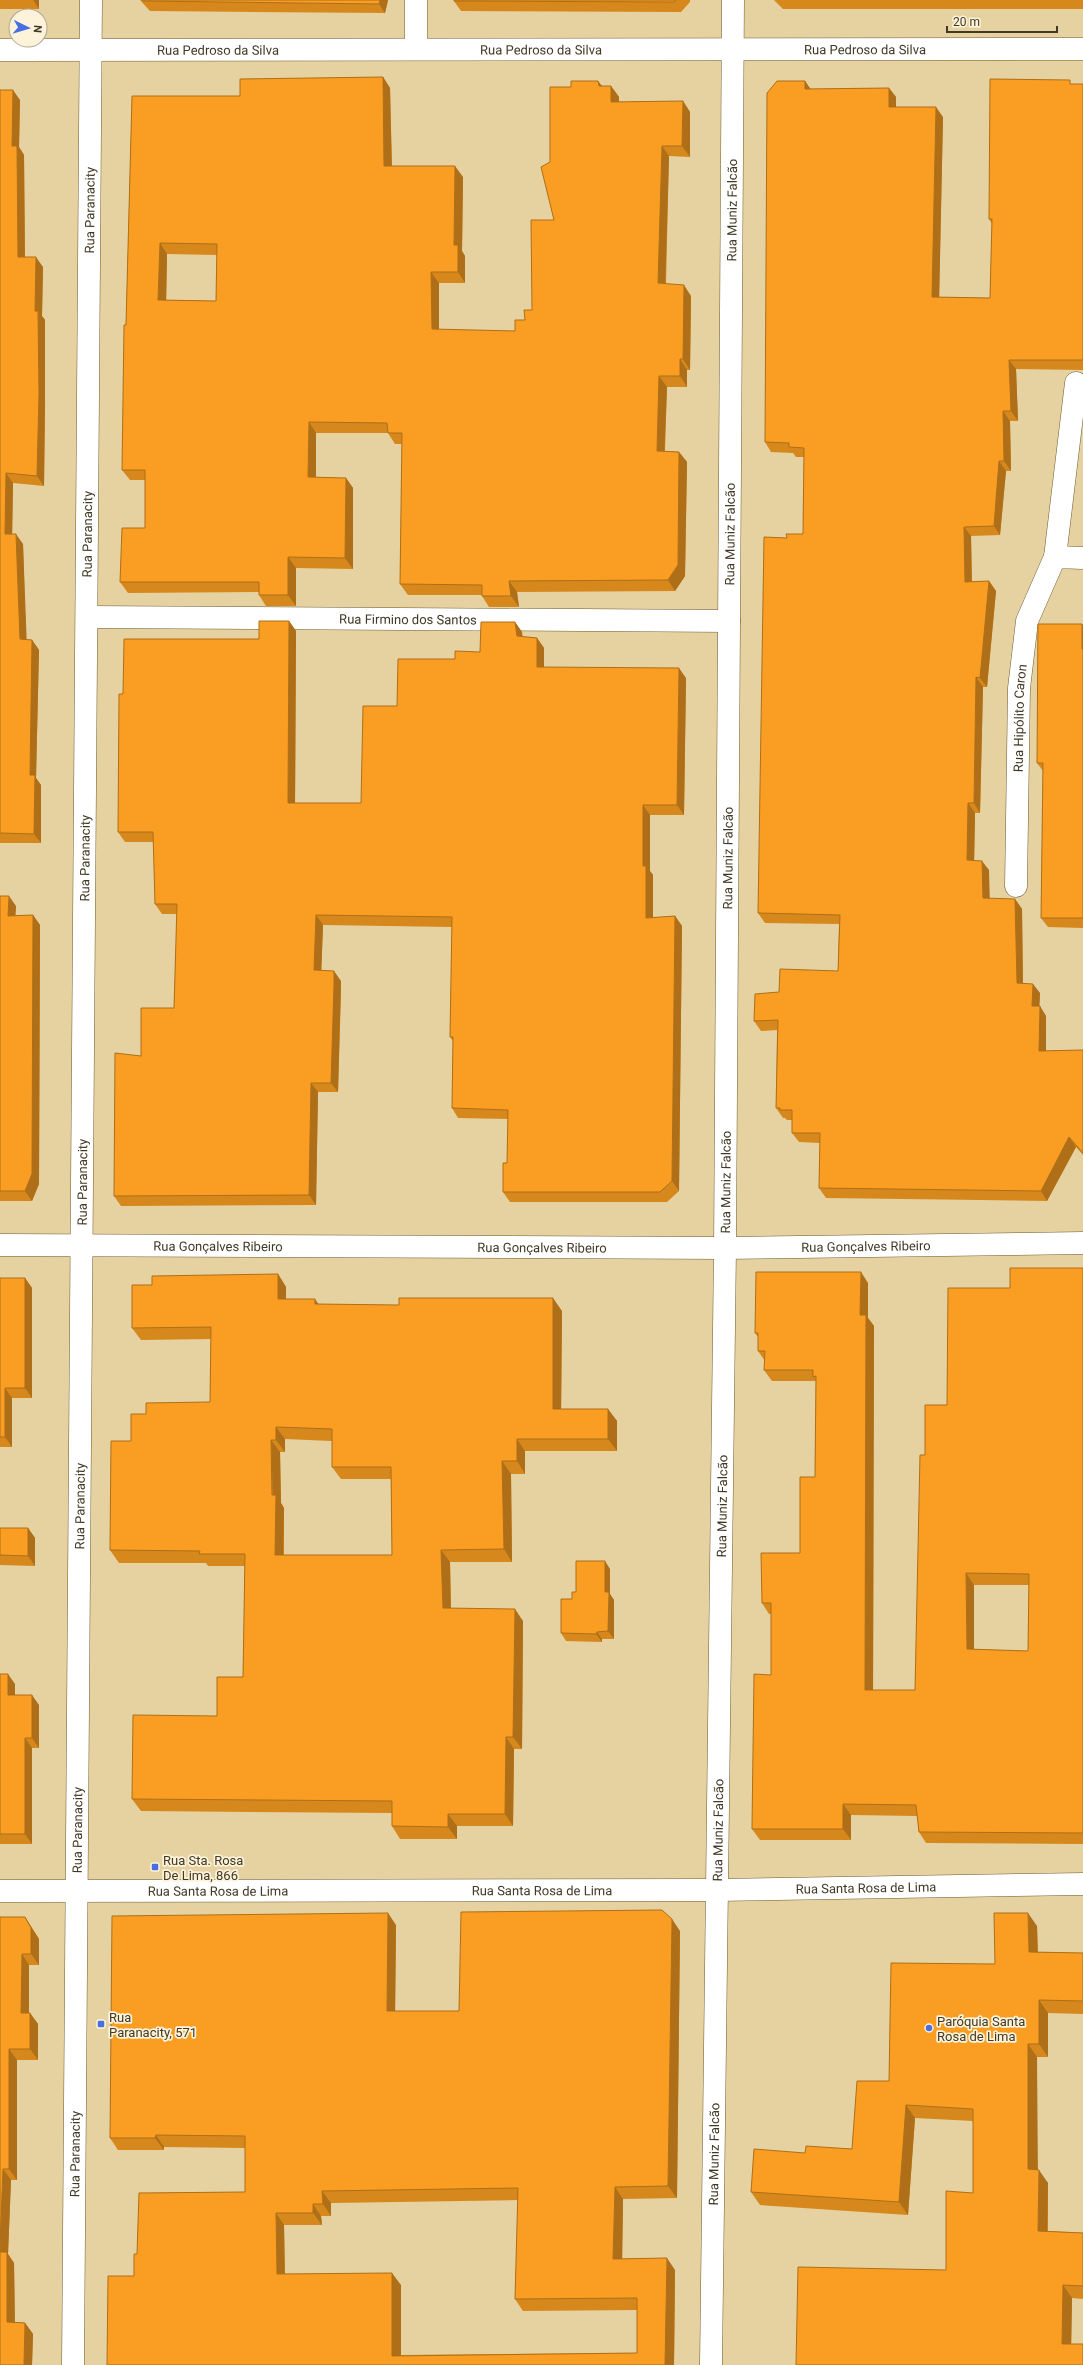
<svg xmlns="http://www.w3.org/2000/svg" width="1083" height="2365" font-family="Roboto,sans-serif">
<rect width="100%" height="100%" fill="#e6d1a0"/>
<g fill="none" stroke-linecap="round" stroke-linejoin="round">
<defs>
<g id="street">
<path d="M416 48V0"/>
<path d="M1055 557 1076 383"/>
<path id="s1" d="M87 617 729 621"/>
<path id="s2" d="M1016 886 1019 688 1027 621 1055 557 1083 558"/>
<path id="s3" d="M0 1245 725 1248 1083 1243"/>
<path id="s4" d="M0 1891 717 1890 1083 1884"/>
<path id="s5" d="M73 2365 91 0"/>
<path id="s6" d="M711 2365 725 1248 733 0"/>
</g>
<g id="secondary">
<path id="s7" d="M0 50 1083 49"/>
</g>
</defs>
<use href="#street" stroke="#6e5c2e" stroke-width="23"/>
<use href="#secondary" stroke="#6e5c2e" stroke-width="23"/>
<use href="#street" stroke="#fff" stroke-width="22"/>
<use href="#secondary" stroke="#fff" stroke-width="22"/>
</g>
<path fill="#d6881d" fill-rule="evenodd" d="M0 0H39V9H0Z
M140 0H388L385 13 150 11Z
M454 0H690V2L681 12 461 11 454 1Z
M774 0H1083V9H783Z
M383 77 390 88 392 166 463 177 462 251 465 256V283H439V330L515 331 525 320 532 310 554 220 550 162 571 87 598 81 602 86H611L619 97V102L683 101 690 112V157L669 156 666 284 691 296 690 370H687V387H667L665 451 679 452 687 462 685 576 675 591 517 592 519 607H489L482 596V595H408L400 584 402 444H395L388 433H316V478H346L353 488V569L296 568V606H266L259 595V592L128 593 120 582 145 528V480H130L122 470 132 96H240ZM167 254 217 255 216 301 166 300Z
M805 81 810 89 889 88 896 97V107L943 117 939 297 990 298 992 224 989 219 1073 84H1083V370L1016 369 1018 421H1010L1011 471H1006L1000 535 971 536 972 582 989 581 996 591 987 687H983L980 813H975L974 861 989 870V899H1015L1022 909 1023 983 1040 993 1039 1006 1046 1016V1051L1083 1050V1155L1076 1147 1047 1201 826 1198 819 1188 820 1143 799 1142 792 1133V1120H787L785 1118H783L776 1108 777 1030 761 1031 754 1021 779 992 838 971 839 924 765 923 758 913 787 538 803 534 804 457H796L793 453 771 452 765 442Z
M0 90 20 100 19 147 24 155 25 257 43 267 42 316 45 320V404L44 486 13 483 12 534 23 544 26 640H32L39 650 36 778 41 785V843H0Z
M289 621 296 631 295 803H361L397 706 455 659 480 652 515 622 522 632V637L537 638 544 648V668L686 678 684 815H650V871L653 875V918L675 916 682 926 679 1191 667 1202H510L503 1192 507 1163 508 1119 458 1118 452 1108 453 1041 450 1037 452 927 323 925 321 971 341 981V994L338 1092H318L316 1205 121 1206 114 1196 141 1056 174 1008 177 914H162L155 904 154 842H125L118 832 123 694 259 639Z
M1082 624 1083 625V928L1048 927 1041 918 1043 771 1037 763Z
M0 896 16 906 15 915H33L40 925 39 1184 32 1201H0Z
M1083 1268V1844L926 1843 919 1832 917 1816 851 1815V1840H760L752 1829 771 1675V1614H769L762 1603 800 1553 815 1477 816 1381H772L764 1370 765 1361 758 1351V1337L755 1333 868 1283V1318L874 1326 873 1690H915L925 1455 947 1405 1010 1288ZM974 1585H1029L1028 1651 974 1649Z
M278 1274 286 1287V1299L319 1304 562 1311 561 1409H608L617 1421V1451H525V1474H511L512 1562H450L451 1608 523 1621 522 1749H514L513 1826H457V1839H400L392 1826V1813L141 1811 132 1799 217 1716 243 1677 245 1566H208L206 1563H119L110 1550 131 1441 146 1414 210 1402 211 1339 141 1340 132 1328 152 1285ZM285 1439 332 1441V1467L341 1479H391L392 1555H284V1508L281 1503 280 1452H285Z
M0 1278H25L32 1288V1398H12V1447H0Z
M0 1528H28L35 1538V1566L0 1565Z
M610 1569V1594L614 1600V1639H602V1642L566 1641 561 1633 572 1599 576 1592Z
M0 1674 15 1684V1695L39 1705V1748H32V1844H0Z
M0 1917H25L39 1939V1965H29V2013H30L38 2024V2060H17V2180H11L8 2254 14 2263 15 2322 25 2323 33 2334 32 2365H0Z
M396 1925 395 2011H459L680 1931 677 2198 623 2199 622 2259 675 2270 674 2365H107L134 2276 137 2254 245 2192V2148L164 2147V2150H118L110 2138ZM518 2200 515 2299 523 2311 637 2310V2353L401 2355V2285L285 2274 284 2225H322L321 2216H331V2203Z
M1037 1926 1038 1952 1083 1953V2014L1048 2013V2057H1037V2170L1048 2183V2231L1083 2233V2299L1072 2298 1071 2344 1083 2365 946 2270 973 2193V2121L915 2118 908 2215 760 2205 751 2192 805 2153 852 2149 889 2081 995 1964Z"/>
<path fill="#ae6f18" d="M33 0H39V9Z
M380 0H388L385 13 379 4Z
M383 77 390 88 392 177 384 166Z
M598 81 606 92 599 86Z
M805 81 812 91 805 89Z
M611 86 619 97V113L611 102Z
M889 88 896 97V116L889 107Z
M13 90 20 100 19 147 24 155 25 267 18 257 12 146Z
M683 101 690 112V157L682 146Z
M936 107 943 117 939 307 932 297Z
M662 146 669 156 665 294 658 283Z
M455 166 463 177 462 251 465 256V283L458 272 454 245Z
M160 243 167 254 166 311 158 300Z
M36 257 43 267 42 316 45 320V404L44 486 37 476 35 311Z
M431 272 439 283V340L432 329Z
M684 285 691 296 690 370 683 359Z
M680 359 687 370V387L680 376Z
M1009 360 1016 369 1018 421 1011 411Z
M659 376 667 387 664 462 657 451Z
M1003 411 1010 421 1011 471 1004 461Z
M309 422 316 433V488L308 477Z
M679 452 687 462 685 576 675 591 668 580Z
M999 461 1006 471 1000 535 994 526Z
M6 473 13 483 12 544 5 534Z
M346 478 353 488V569L345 558Z
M964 527 971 536 972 592 965 582Z
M16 534 23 544 27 649 20 639Z
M288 557 296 568V606L288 595Z
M509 581 517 592 519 607 511 596Z
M989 581 996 591 987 687 980 678Z
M289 621 296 631 295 813 288 803Z
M515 622 522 632 524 646 517 636Z
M1082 624 1083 625V650L1082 649Z
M537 638 544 648V677L537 667Z
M32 640 39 650 36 778 41 785V843L34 834 30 775Z
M679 668 686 678 684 815 677 805Z
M976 677 983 687 980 813 974 803Z
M968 803 975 813 974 870 967 860Z
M643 805 650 815V871L653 875V928L646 918 643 866Z
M982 861 989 870 990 908 983 898Z
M9 896 16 906 15 925 8 916Z
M1015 899 1022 909 1023 993 1017 983Z
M33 915 40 925 39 1184 32 1201 25 1191Z
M316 915 323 925 321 980 314 970Z
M675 916 682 926 679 1191 672 1181Z
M334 971 341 981 338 1092 331 1083Z
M1033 984 1040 993 1039 1016 1032 1006Z
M1040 1006 1046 1016V1061L1039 1051Z
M311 1083 318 1092 316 1205 309 1195Z
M1069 1137 1076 1147 1047 1201 1041 1191Z
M861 1272 868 1283V1318L874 1326 873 1701 865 1690 860 1315Z
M278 1274 286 1287V1311L278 1299Z
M25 1278 32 1288V1398L25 1388Z
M553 1298 562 1311 561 1421 553 1409Z
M315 1299 323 1311 315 1304Z
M5 1388 12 1398V1447L5 1437Z
M608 1409 617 1421V1451L608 1439Z
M276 1427 285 1439V1452L276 1440Z
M517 1439 525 1451V1474L517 1461Z
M271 1440 280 1452 281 1503 284 1508 283 1567 275 1555Z
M502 1461 511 1474 512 1562 504 1549Z
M28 1528 35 1538V1566L28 1556Z
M441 1550 450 1562 451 1620 443 1608Z
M605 1561 610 1569V1594L614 1600V1639L608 1631 605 1592Z
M966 1573 974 1585V1660L967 1649Z
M515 1609 523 1621 522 1749 513 1737Z
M597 1632 602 1639V1642L596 1634Z
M8 1674 15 1684V1705L8 1695Z
M32 1695 39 1705V1748L32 1738Z
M506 1737 514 1749 513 1826 505 1814Z
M25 1738 32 1748V1844L25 1834Z
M843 1804 851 1815V1840L843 1829Z
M448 1814 457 1826V1839L448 1827Z
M388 1913 396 1925 395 2023 387 2011Z
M1028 1913 1037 1926 1038 1965 1029 1952Z
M25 1917 39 1939V1965L31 1954Z
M672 1919 680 1931 677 2198 668 2186Z
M22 1954 29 1965V2024L21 2013Z
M1039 2000 1048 2013V2057L1039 2044Z
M30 2013 38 2024V2060L30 2049Z
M1028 2044 1037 2057 1038 2182 1028 2169Z
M9 2049 17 2060V2180L9 2169Z
M906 2105 915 2118 908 2215 899 2202Z
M156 2135 164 2147V2150L155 2138Z
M3 2169 11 2180 8 2254 14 2263 15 2334 7 2322 0 2252Z
M1039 2170 1048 2183 1047 2244 1038 2231Z
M615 2187 623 2199 622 2271 613 2259Z
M322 2191 331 2203V2216L323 2204Z
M313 2204 321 2216 322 2225 313 2213Z
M276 2213 284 2225 285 2286 277 2274Z
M667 2258 675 2270 674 2365H665Z
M392 2273 401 2285V2365L392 2356Z
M1063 2285 1072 2298 1071 2357 1062 2344Z
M25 2323 33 2334 32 2365H24Z"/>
<path fill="#f99e22" stroke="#ae6f18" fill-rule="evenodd" d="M142 0H380L379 4 143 1Z
M454 0H676L674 2 454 1Z
M383 77 384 166H455L454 245H458V272H431L432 329 515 331V320H525L524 310H532L531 220H554L541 167 550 162V87H571V81H598L599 86H611V102L683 101 682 146H662L658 283 684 285 683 359H680V376H659L657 451 679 452 678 565 668 580 509 581 511 596H482V585L400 584 402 433H388L387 423 309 422 308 477 346 478 345 558 288 557V595H259V582H120L122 528H145V470H122L124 325H126L132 96H240V79ZM160 243 217 244 216 301 158 300Z
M990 79 1070 80V84H1083V360H1009L1011 411H1003L1004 461H999L994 526 964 527 965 582 989 581 980 678 976 677 974 803H968L967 860 982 861 983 898 1015 899 1017 983 1033 984 1032 1006H1040L1039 1051 1083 1050V1153L1069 1137 1041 1191 819 1188 820 1133H792V1110H780V1108H776L778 1020 754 1021 755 994 779 992 780 969 838 971 840 915 758 913 764 537 787 538 786 534H803L804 448 789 447V443L765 442 767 93 777 81H805V89L889 88V107H936L932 297 990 298 992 219H989Z
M0 90H13L12 146H17L18 257H36L35 311H38L39 394 37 476 6 473 5 534H16L20 639 32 640 30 775H35L34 834 0 833Z
M259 621H289L288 803H361L363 706H397L398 659H455V651L480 652 481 622H515L517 636 537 638V667L679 668 677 805H643V866H646V918L675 916 672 1181 660 1192H503V1163H507L508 1110 452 1108 453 1037H450L452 917 316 915 314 970 334 971V985L331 1083H311L309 1195 114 1196 115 1053 141 1056V1008H174L177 904H155L153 832H118L119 694H123L124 639H259Z
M1038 624H1082V649H1083V918H1041L1043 763H1037Z
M0 896H9L8 916 33 915 32 1174 25 1191H0Z
M1010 1268H1083V1833L919 1832 916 1805 843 1804V1829H752L754 1674 771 1675V1603H762L761 1553H800V1477H815L816 1376 813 1377V1370H764L765 1351H758V1333H755L756 1272H861L860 1315H866L865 1690H915L920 1455H925V1405H947L948 1288H1010ZM966 1573 1029 1574 1028 1651 967 1649Z
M278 1274V1299H315V1304L399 1305V1298H553V1409H608V1439H517V1461H502L504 1549 441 1550 443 1608 515 1609 513 1737H506L505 1814H448V1827L392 1826V1801L132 1799 133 1715 217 1716V1677H243L245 1554H199L200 1551 110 1550 111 1441H131V1414H146V1403L210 1402 211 1327 132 1328V1285H152V1276ZM276 1427 332 1429V1467H391L392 1555H275L276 1495H272L271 1440H276Z
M0 1278H25V1388H5V1437H0Z
M0 1528H28V1556L0 1555Z
M576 1561H605V1592H609L608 1631 597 1632 596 1634 561 1633V1599H572V1592H576Z
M0 1674H8V1695H32V1738H25V1834H0Z
M662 1910 672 1919 668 2186 615 2187 613 2259 667 2258 665 2365H107L108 2276H134V2254H137L139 2193 245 2192V2136L156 2135 155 2138H110L112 1916 388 1913 387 2011H459L461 1912ZM518 2188 515 2299 637 2298V2353L392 2356V2273L277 2274 276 2213H313V2204H323L322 2191Z
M994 1913H1028L1029 1952 1083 1953V2001L1039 2000V2044H1028V2169L1039 2170 1038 2231 1083 2233V2286L1063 2285 1062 2344H1083V2365H796L798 2267 946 2270V2191L973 2193V2109L906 2105 899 2202 751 2192 754 2149 805 2153 806 2146 852 2149 857 2081H889L891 1963 995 1964Z
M0 1917H25L31 1928V1954H22L21 2013H30V2049H9V2169H3L0 2247Z
M0 2252H7V2322L25 2323 24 2365H0Z"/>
<g fill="#496ee1" stroke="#fdf3da" stroke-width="1.5">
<rect x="151" y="1863" width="8" height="8" rx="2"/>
<rect x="97" y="2020" width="8" height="8" rx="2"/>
<circle cx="929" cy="2028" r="4"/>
</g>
<g text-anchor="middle" stroke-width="3.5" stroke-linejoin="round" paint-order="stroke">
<g font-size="13" fill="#413925" stroke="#fdf3da">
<text dy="5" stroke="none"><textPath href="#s7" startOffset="218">Rua Pedroso da Silva</textPath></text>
<text dy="5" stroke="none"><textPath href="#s7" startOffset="541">Rua Pedroso da Silva</textPath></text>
<text dy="5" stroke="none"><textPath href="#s7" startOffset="865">Rua Pedroso da Silva</textPath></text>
<text dy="5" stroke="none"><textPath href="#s5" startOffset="2155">Rua Paranacity</textPath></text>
<text dy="5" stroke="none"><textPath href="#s6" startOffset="2155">Rua Muniz Falcão</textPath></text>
<text dy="5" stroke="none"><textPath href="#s5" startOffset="1831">Rua Paranacity</textPath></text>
<text dy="5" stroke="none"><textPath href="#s6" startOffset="1831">Rua Muniz Falcão</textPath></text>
<text dy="5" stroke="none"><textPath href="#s1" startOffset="321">Rua Firmino dos Santos</textPath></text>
<text dy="5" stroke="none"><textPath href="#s2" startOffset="168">Rua Hipólito Caron</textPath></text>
<text dy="5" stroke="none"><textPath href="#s5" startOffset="1507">Rua Paranacity</textPath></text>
<text dy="5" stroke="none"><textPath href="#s6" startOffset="1507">Rua Muniz Falcão</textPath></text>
<text dy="5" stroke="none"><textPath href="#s5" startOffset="1183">Rua Paranacity</textPath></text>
<text dy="5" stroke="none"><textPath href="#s6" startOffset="1183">Rua Muniz Falcão</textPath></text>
<text dy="5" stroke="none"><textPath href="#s3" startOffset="218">Rua Gonçalves Ribeiro</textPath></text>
<text dy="5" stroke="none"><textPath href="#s3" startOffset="866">Rua Gonçalves Ribeiro</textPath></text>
<text dy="5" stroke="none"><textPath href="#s3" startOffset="542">Rua Gonçalves Ribeiro</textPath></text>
<text dy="5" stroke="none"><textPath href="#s5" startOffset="859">Rua Paranacity</textPath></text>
<text dy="5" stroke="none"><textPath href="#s6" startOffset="859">Rua Muniz Falcão</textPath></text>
<text dy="5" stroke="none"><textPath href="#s5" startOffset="535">Rua Paranacity</textPath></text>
<text dy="5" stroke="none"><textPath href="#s6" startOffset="535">Rua Muniz Falcão</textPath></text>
<text dy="5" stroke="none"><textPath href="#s4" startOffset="866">Rua Santa Rosa de Lima</textPath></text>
<text dy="5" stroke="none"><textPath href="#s4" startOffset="542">Rua Santa Rosa de Lima</textPath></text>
<text dy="5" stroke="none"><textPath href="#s4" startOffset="218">Rua Santa Rosa de Lima</textPath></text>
<text dy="5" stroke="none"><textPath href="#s5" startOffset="211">Rua Paranacity</textPath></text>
<text dy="5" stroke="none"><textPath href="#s6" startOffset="211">Rua Muniz Falcão</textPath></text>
</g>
<g font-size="13" fill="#413925" stroke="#fdf3da" text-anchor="start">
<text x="163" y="1865">Rua Sta. Rosa<tspan x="163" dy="15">De Lima, 866</tspan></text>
<text x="109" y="2022">Rua<tspan x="109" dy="15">Paranacity, 571</tspan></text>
<text x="937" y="2026">Paróquia Santa<tspan x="937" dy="15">Rosa de Lima</tspan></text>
</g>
</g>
<g transform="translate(28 28) rotate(95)"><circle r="19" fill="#fdf3da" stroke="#b2a992"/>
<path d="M0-3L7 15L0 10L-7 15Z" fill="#496ee1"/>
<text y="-6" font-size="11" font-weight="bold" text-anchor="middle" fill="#413925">N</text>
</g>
<path d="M947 26v6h110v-6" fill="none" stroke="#413925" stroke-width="2"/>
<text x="953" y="26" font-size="12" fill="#413925" stroke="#fdf3da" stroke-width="3" paint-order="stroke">20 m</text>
</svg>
